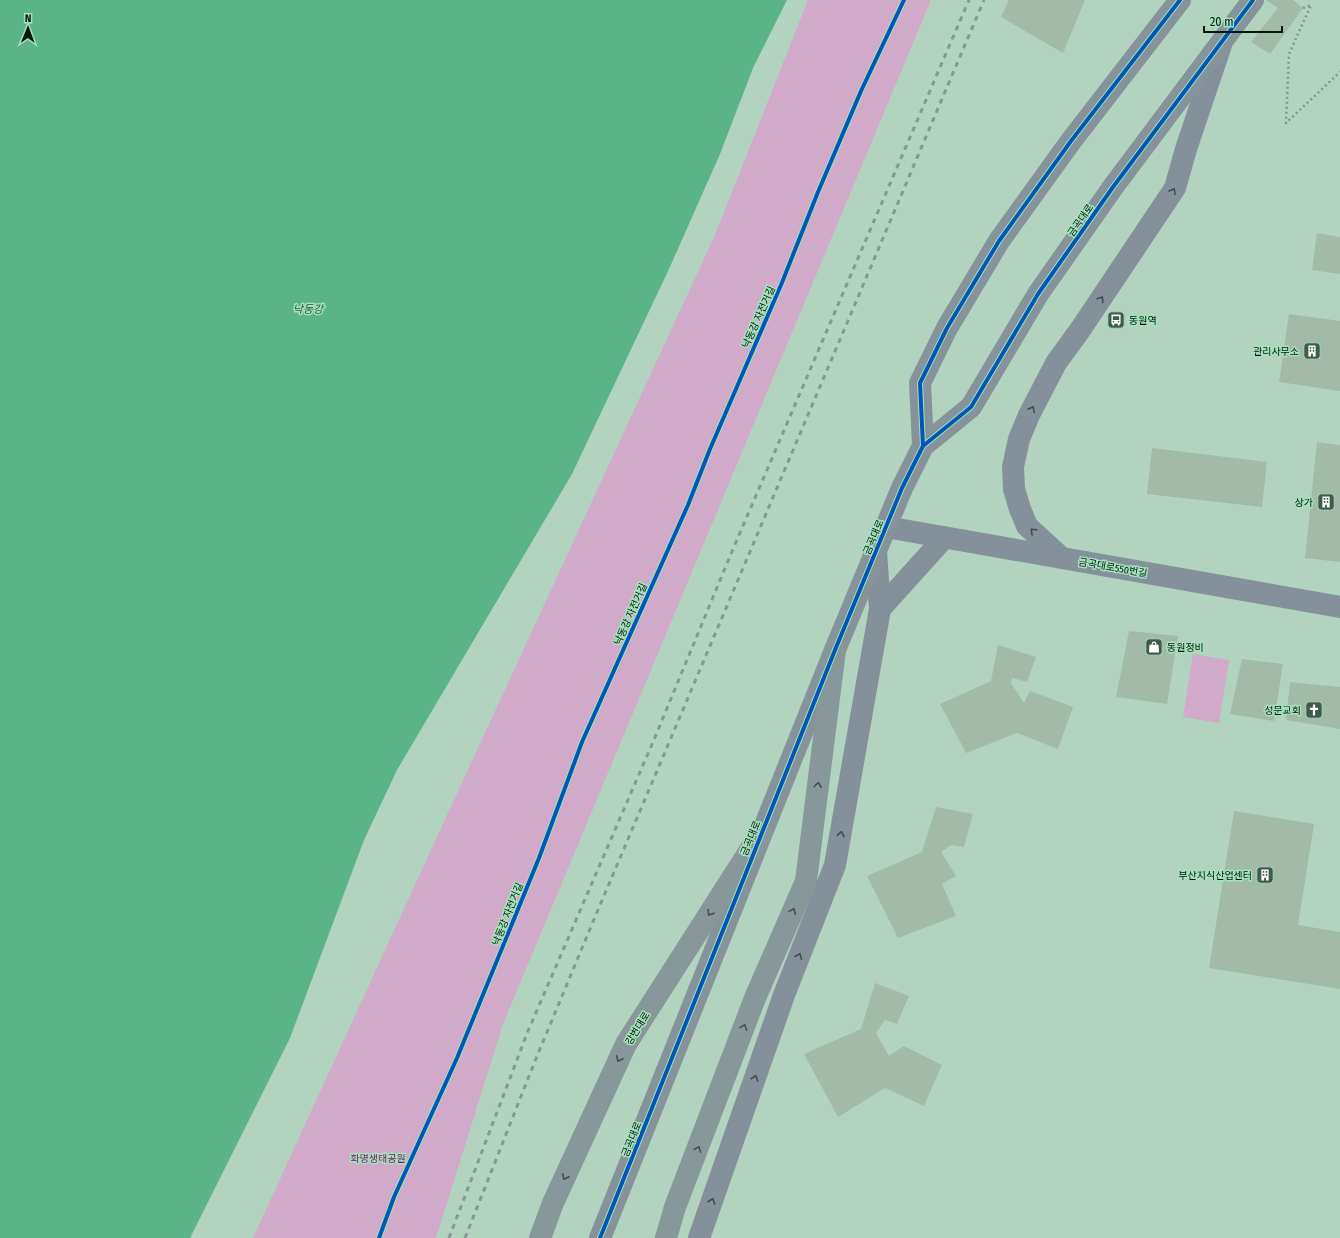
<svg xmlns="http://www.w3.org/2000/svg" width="1340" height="1238" font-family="'Fira Sans Condensed','Noto Sans KR',sans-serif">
<rect width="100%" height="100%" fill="#b2d3c0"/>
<path fill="#d0aac8" d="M808 0H931L503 1024 436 1238H253L447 815 715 235Z
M1193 654 1229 660 1219 723 1183 717Z"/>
<path fill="#5ab487" d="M0 0H787L753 68 720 154 669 269 572 474 397 770 364 840 290 1038 190 1238H0Z"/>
<path fill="#a4baa8" d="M1009 0H1085L1063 53 1001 17Z
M1266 0H1293L1303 8 1270 54 1251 42 1278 8Z
M1317 233 1340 237V274L1312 270Z
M1289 314 1340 321V391L1279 382Z
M1317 442 1340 445V562L1305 558Z
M1152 448 1267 462 1262 507 1147 494Z
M1129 631 1178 636 1167 704 1116 697Z
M998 645 1036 657 1027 682 1012 678 1011 683 1024 703 1030 691 1073 707 1058 749 1017 733 966 753 940 704 991 681Z
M1242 659 1283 664 1274 721 1230 714Z
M1290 682 1340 687V729L1286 720Z
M936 807 973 814 964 847 951 845 941 852 956 876 942 884 956 916 898 938 867 876 922 852Z
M1234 811 1314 824 1298 925 1340 932V989L1209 968Z
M875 983 909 996 897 1024 885 1020 876 1033 889 1056 904 1046 942 1065 924 1106 885 1088 838 1117 804 1054 861 1029Z"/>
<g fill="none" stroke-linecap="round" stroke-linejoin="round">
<path stroke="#869295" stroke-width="2.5" stroke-dasharray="2 3" stroke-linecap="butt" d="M1303 8 1311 5 1289 54 1286 123 1340 72"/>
<path stroke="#85919a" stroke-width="22" d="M886 527 1340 607
M876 551 880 609
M1062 558 1027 526 1020 509 1014 489 1013 467 1019 439 1029 415 1056 363 1080 330 1175 188 1186 149 1221 45
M699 1238 784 995 835 865 880 609 945 537"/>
<path stroke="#87939a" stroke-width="22" d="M923 446 920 383 947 328 999 241 1071 141 1180 0
M600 1238 835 650 902 488 923 446 971 407 1038 294 1113 187 1253 0"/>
<path stroke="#88989a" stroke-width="22" d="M540 1238 553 1203 626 1044 761 833
M666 1238 675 1207 755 998 806 881 835 650"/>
<path stroke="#859893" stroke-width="3" stroke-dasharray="5 5" stroke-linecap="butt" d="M449 1238 528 1031 653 742 733 549 969 0
M465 1238 537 1056 595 917 984 0"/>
<defs>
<path id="cycleway" d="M923 446 920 383 947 328 999 241 1071 141 1180 0
M379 1238 394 1197 457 1058 539 858 582 742 688 505 710 449 781 285 818 192 861 91 904 0
M600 1238 835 650 902 488 923 446 971 407 1038 294 1113 187 1253 0"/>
</defs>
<use href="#cycleway" stroke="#a5e1bd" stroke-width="6"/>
<use href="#cycleway" stroke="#0057b8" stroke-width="4"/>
</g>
<defs><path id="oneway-chevron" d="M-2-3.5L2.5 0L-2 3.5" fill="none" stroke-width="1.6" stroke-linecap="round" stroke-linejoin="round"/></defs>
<g stroke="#3d4f4c">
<use href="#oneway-chevron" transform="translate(1173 191) rotate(-60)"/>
<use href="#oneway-chevron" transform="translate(1101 299) rotate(-56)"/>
<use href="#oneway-chevron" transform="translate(1032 409) rotate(-63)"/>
<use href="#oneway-chevron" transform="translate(1033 531) rotate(-137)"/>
<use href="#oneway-chevron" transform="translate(841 834) rotate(-80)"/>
<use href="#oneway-chevron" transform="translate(799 956) rotate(-68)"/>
<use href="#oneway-chevron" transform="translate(755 1078) rotate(-71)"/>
<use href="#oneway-chevron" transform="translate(712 1201) rotate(-71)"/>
</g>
<g stroke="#3e524c">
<use href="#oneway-chevron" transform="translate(818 785) rotate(-83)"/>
<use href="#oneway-chevron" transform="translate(793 911) rotate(-66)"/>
<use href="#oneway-chevron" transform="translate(710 913) rotate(122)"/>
<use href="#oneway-chevron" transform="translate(744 1027) rotate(-69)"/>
<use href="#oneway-chevron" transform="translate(619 1059) rotate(115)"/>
<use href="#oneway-chevron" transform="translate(698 1149) rotate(-69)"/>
<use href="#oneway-chevron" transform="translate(565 1177) rotate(115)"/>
</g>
<defs>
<symbol id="bus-square" viewBox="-11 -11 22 22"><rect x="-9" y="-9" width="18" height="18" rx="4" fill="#405a4b" stroke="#a5e1bd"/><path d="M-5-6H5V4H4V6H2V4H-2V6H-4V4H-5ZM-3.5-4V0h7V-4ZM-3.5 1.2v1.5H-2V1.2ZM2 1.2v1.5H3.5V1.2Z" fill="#fff"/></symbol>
<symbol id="building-square" viewBox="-11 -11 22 22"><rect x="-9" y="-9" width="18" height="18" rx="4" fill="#405a4b" stroke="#a5e1bd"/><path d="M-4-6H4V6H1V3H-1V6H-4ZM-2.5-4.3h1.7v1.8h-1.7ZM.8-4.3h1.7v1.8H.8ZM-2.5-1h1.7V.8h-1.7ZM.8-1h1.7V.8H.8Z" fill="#fff"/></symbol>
<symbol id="shop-square" viewBox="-11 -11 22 22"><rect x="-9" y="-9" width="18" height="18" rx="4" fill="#405a4b" stroke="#a5e1bd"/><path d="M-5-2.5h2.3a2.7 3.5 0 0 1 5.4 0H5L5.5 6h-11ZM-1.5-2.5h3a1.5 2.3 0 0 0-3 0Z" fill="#fff"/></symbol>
<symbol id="church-square" viewBox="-11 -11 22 22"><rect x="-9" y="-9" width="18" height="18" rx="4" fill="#405a4b" stroke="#a5e1bd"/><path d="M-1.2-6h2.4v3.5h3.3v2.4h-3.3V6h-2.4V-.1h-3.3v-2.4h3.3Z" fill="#fff"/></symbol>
</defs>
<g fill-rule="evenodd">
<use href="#bus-square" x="1106" y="310" width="20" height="20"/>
<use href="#building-square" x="1302" y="341" width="20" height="20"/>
<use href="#building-square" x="1316" y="492" width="20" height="20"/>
<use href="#shop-square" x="1144" y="637" width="20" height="20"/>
<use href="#church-square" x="1304" y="700" width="20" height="20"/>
<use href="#building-square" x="1255" y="865" width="20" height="20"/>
</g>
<g text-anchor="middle" stroke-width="3" stroke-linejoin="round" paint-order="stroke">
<g font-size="10" fill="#02190c" stroke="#a5e1bd">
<text transform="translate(1080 220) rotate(-55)" y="4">금곡대로</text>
<text transform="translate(758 317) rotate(-66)" y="4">낙동강 자전거길</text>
<text transform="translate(873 537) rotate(-67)" y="4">금곡대로</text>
<text transform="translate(1113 567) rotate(10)" y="4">금곡대로550번길</text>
<text transform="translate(630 614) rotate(-66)" y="4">낙동강 자전거길</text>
<text transform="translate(750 838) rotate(-68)" y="4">금곡대로</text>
<text transform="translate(507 914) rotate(-68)" y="4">낙동강 자전거길</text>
<text transform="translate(637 1028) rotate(-58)" y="4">강변대로</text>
<text transform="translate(631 1139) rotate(-68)" y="4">금곡대로</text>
</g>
<g font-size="10" fill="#02190c" stroke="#a5e1bd" text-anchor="end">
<text x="1129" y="324" text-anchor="start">동원역</text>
<text x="1299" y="355">관리사무소</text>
<text x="1313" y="506">상가</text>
<text x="1167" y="651" text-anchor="start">동원정비</text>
<text x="1301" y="714">성문교회</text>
<text x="1252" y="879">부산지식산업센터</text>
</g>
<g font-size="10" fill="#791665" stroke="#a5e1bd">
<text x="378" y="1162">화명생태공원</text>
</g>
<g font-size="11" font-style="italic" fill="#1e583b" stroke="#a5e1bd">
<text x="308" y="313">낙동강</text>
</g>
</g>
<g transform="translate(28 28) rotate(1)" stroke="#a5e1bd" stroke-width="3" paint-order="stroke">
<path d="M0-3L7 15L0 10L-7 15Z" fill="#02190c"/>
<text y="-6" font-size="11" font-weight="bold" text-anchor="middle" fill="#02190c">N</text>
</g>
<path d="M1204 26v6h78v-6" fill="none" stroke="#02190c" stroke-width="2"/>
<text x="1210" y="26" font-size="12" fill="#02190c" stroke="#a5e1bd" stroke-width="3" paint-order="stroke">20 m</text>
</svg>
